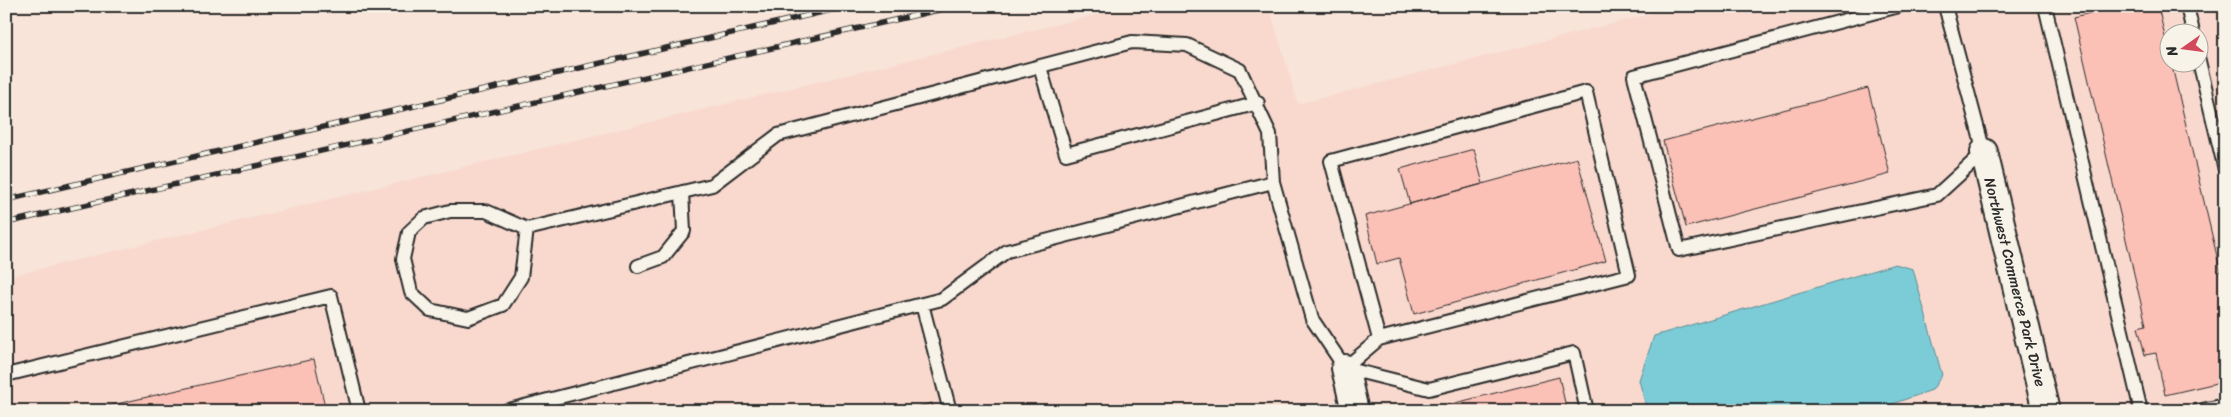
<svg xmlns="http://www.w3.org/2000/svg" width="2231" height="417" font-family="Sriracha,sans-serif">
<rect width="100%" height="100%" fill="#f8e4d9"/>
<filter id="ink" filterUnits="userSpaceOnUse"><feTurbulence type="fractalNoise" baseFrequency=".02" numOctaves="2"/><feDisplacementMap in="SourceGraphic" scale="10" xChannelSelector="R" yChannelSelector="G"/><feConvolveMatrix kernelMatrix="1 2 1 2 8 2 1 2 1" color-interpolation-filters="sRGB"/></filter>
<g filter="url(#ink)">
<path fill="#f9d9ce" fill-rule="evenodd" d="M1133 6H1269L1298 104 1681 6H2217L2225 38V411H6V277ZM2168 32H2198V62H2168Z"/>
<path fill="#7cccd8" stroke="#5c8c93" d="M1895 264 1913 269 1942 375 1932 390 1872 411H1647L1639 380 1654 336Z"/>
<path fill="#fbc0b6" stroke="#2b2b2b" d="M2118 6H2158L2168 50V62H2171L2225 290V381L2165 395 2156 353 2145 355 2138 327 2146 325 2074 17Z
M1868 88 1890 174 1686 227 1663 141Z
M1474 149 1483 184 1410 204 1400 169Z
M1577 158 1606 261 1414 314 1399 258 1377 264 1365 216Z
M314 359 326 411H86Z
M1559 377 1567 411H1423Z
M932 403 934 411H903Z"/>
<g fill="none" stroke-linecap="round" stroke-linejoin="round">
<defs>
<path id="service" d="M1899 6 1634 76 1679 250 1937 195 1984 152 1945 6
M2045 6 2141 411
M2187 6 2193 32
M2198 57 2225 170
M1040 67 1066 154 1258 103
M527 229 521 277 503 305 468 318 430 310 411 292 403 259 409 232 424 218 450 211H486L527 229 712 185 778 135 1132 42 1187 45 1240 70 1270 134 1273 182
M638 266 663 257 684 231 682 192
M922 304 950 411
M1345 368 1379 339 1629 275 1586 92 1331 161 1379 339
M6 375 331 296 359 411
M505 411 942 299 1007 251 1273 182 1312 319 1345 368 1429 389 1574 353 1587 411
M2198 411 2225 405"/>
<path id="minor" d="M1984 152 2046 411
M1345 368 1355 411"/>
</defs>
<use href="#service" stroke="#2b2b2b" stroke-width="16"/>
<use href="#minor" stroke="#2b2b2b" stroke-width="30"/>
<use href="#service" stroke="#f7f3e8" stroke-width="12"/>
<use href="#minor" stroke="#f7f3e8" stroke-width="26"/>
<defs>
<path id="rail" d="M6 200 849 6
M6 223 956 6"/>
</defs>
<use href="#rail" stroke="#2b2b2b" stroke-width="5.5"/>
<use href="#rail" stroke="#f7f3e8" stroke-width="4" stroke-dasharray="11" stroke-linecap="butt"/>
</g>
</g>
<g text-anchor="middle" stroke-width="4.5" stroke-linejoin="round" paint-order="stroke">
<g font-size="15" fill="#2b2b2b" stroke="#f7f3e8">
<text transform="translate(2015 282) rotate(76)" y="5">Northwest Commerce Park Drive</text>
</g>
</g>
<rect width="2231" height="417" fill="none" stroke="#f7f3e8" stroke-width="25"/>
<rect x="12" y="12" width="2206" height="392" fill="none" stroke="#2b2b2b" stroke-width="2" filter="url(#ink)"/>
<g transform="translate(2184 48) rotate(256)"><circle r="24" fill="#f7f3e8" stroke="#a5a39c"/>
<path d="M0-4L9 19L0 12L-9 19Z" fill="#d1495b"/>
<text y="-8" font-size="14" font-weight="bold" text-anchor="middle" fill="#2b2b2b">N</text>
</g>
</svg>
